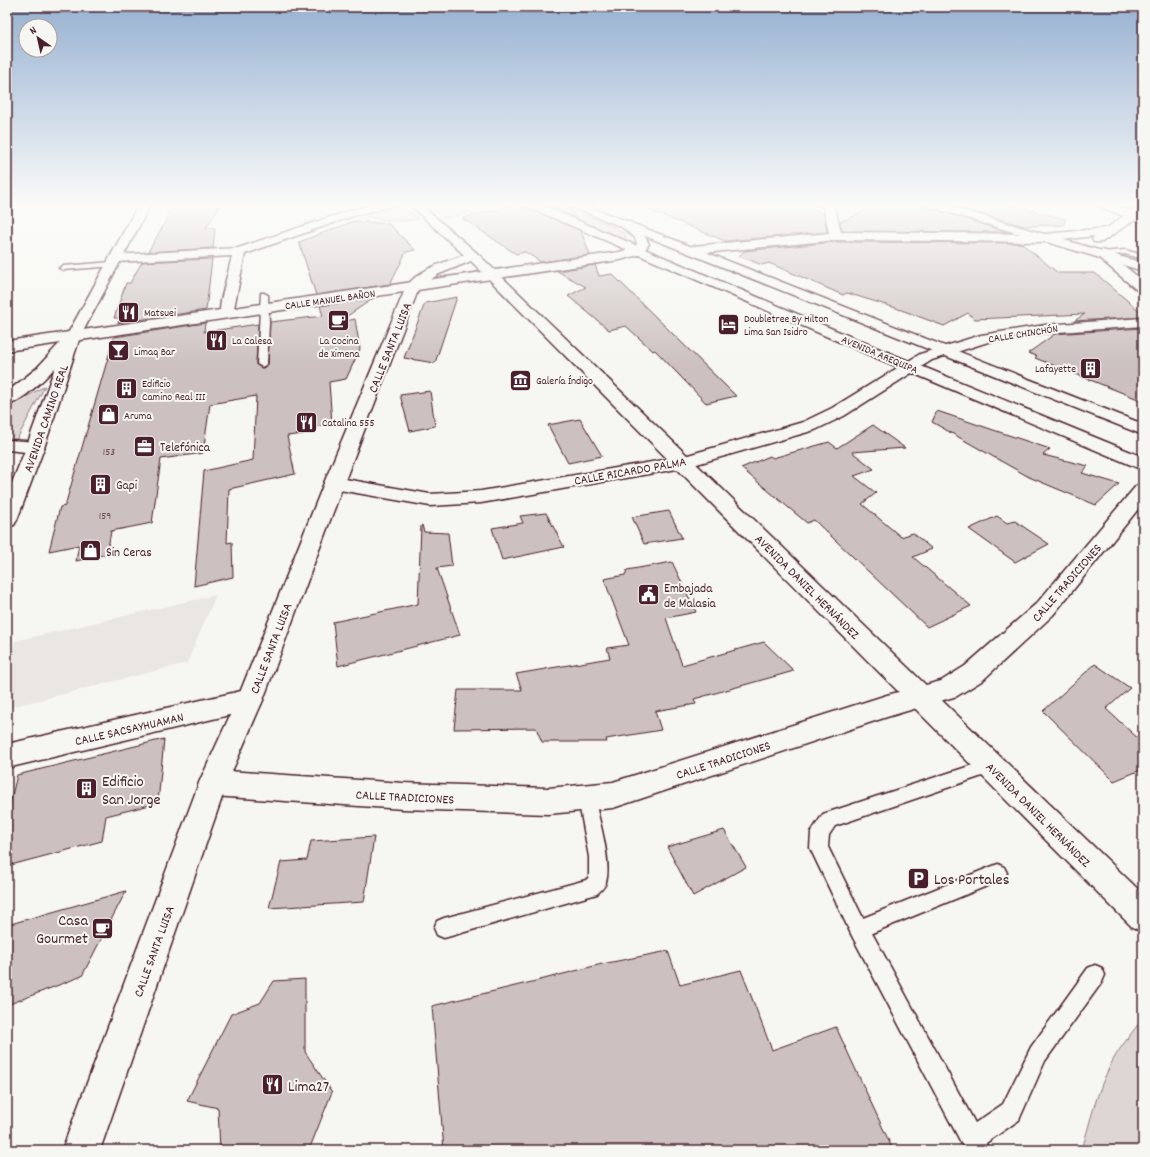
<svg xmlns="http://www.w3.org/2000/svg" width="1150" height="1157" font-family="Dekko,sans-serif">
<rect width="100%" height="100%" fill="#f6f6f2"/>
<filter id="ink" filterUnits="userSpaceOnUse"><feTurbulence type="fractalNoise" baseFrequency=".025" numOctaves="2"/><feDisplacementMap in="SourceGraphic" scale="8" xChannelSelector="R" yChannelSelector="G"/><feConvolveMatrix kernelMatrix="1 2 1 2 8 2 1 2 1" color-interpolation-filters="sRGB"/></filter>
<g filter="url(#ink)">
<path fill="#e9e6e3" d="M216 595 187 663 7 708V673L15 641Z"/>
<path fill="#ddd6d5" stroke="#947a80" d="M398 204 403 205 418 219C401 223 376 221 360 213Z
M427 204H505L508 205 444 218Z
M544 204H557L612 226 626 235V240Z
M45 386 17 439 7 440V408Z
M1143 1018V1150H1082C1090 1121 1097 1091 1111 1064 1119 1048 1132 1033 1143 1018Z"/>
<path fill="#ccc1c0" stroke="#4a1f2b" d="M170 204H221L206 228H215L213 248 148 252 167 219Z
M522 204 525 207 581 231 590 255 541 262 525 252 516 254 462 218Z
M542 204H568L575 218Z
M635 204H803L824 214 827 232 725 241Z
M881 204H925L927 207 1007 232 842 231 840 222Z
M946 204H1007L1065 219 1064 225 1024 226Z
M354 221 389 224 415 250 406 252 390 284 316 295 299 242Z
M836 242 1021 243 1058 273H1095L1143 314V317L1074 321 1085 314 975 319 968 313 944 326 896 308 847 293 843 295 769 263 762 265 739 256 744 251Z
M212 259 206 310 118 323 120 318H114L126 283H130L142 262Z
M595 265 599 276 612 274 736 396 706 403 655 350 653 351 626 326 609 330 568 296 586 287 557 271Z
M457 297 435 363 404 358 425 303Z
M374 298 337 323 355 319 360 349 346 379 329 382 332 424 303 428 304 434 287 436 295 474 229 489 227 543 232 542 233 577 194 586 204 471 253 460 256 396 210 404 203 453 161 459 152 523 111 531 107 554 76 561 79 545 49 551 60 507 65 506 114 337 205 323 204 332 258 324 256 364 263 368 268 364 270 322 323 316 320 306Z
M1143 328V401L1035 358 1037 356 1028 353 1055 334Z
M430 391 435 426 410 431 400 395Z
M937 411 1050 449 1043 455 1088 466 1082 473 1119 484 1096 505 1029 477 932 422Z
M580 419 602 456 568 463 548 425Z
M873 425 905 448 852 452 874 469 854 476 876 493 862 504 901 537 913 533 932 549 913 557 971 606 927 627 814 520 807 523 741 468 770 456 773 458 829 442 837 448Z
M669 511 682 538 644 544 632 517Z
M546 513 564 547 502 560 492 528 523 523 520 516Z
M997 516 1007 523 1015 521 1049 544 1015 562 969 529Z
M422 525 424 532 448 533 452 566 437 568 460 635 338 666 333 622 418 604 421 526Z
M672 562 696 612 666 618 682 665 764 642 794 671 694 699 696 704 655 711 661 730 606 739 607 742H542L536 728 454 729 458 690H522L516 674 610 658 607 648 629 645 604 579 625 575 627 570Z
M1095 664 1130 688 1106 709 1143 743V769L1114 781 1043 711Z
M164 739 158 803 106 816 102 841 7 866V816L17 775Z
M724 830 746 867 693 896 667 847Z
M374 837 364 902 269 908 281 862 307 860 311 841Z
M126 891 82 976 7 1005V925Z
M668 951 680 985 741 970 772 1050 836 1027 893 1150H444L432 1006 540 980 602 964Z
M305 979V1052L332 1092 309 1150H220L218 1108 187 1101 231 1014 260 1003 274 981Z"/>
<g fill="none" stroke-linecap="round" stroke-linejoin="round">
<defs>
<path id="service" d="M815 204H824L832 207 829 209Z
M1125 250 1143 255V259L1125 254 1102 256 1098 254 1102 252Z
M112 262H115V266L63 270 59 268 63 266Z
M261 293H264L268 295 269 323 267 364 262 367 257 364Z
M991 759 997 761 999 766 997 771 835 826 829 835 828 847 863 918 998 864 1004 867 1007 873 1004 879 872 933 975 1123 1003 1104 1031 1047 1088 968 1095 965 1102 968 1105 975 1102 982 1045 1061 1019 1120 986 1143 988 1150H965L852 936 810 848 811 832 823 814Z
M586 790 592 792 594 798C599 818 612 863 606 882 605 887 601 890 597 894L444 938 437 935 434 928 437 921 444 918 586 880 589 877V857L578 798 580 792Z"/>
<path id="minor" d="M376 204H394L392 206 359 214 245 254 234 308 619 252 634 248 637 244 635 238 617 223 619 221C632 217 645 234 649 244L642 254 620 260 7 351V341L220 310 221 300 232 256 116 262 112 261 110 258 112 255 238 248 351 210Z
M823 204H834L841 232 1045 234 1107 228 1124 216 1097 206 1096 204H1111L1132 211 1143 206V222L1134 220 1102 242H1094L1092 239 1094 236 1045 242 836 240 693 254 689 253 687 250 689 247 693 246 829 233Z
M1102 250 1106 251 1143 281V292L1138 291 1098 257 1096 254 1098 251Z
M1143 318V326L1045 333 988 342 932 360 844 416 815 430 683 468 481 503 430 506 334 489 327 487 324 483 327 479 334 477 430 494 481 491 681 457 803 422 832 408 920 354 981 335 1045 325Z
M1143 484V503L1053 615 983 680 957 696 887 717 613 808 548 814 403 809 213 796 203 792 199 783 203 774 213 770 403 783 548 788 613 782 887 695 941 681 965 666 1037 603 1136 486Z
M250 689 259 692 263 700 259 708 7 768V744Z"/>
<path id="tertiary" d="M409 204H420L477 253 1143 894V932L1132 927 471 261 437 275 419 288 344 483 263 700 227 783 100 1150H62L199 783 237 700 324 483 406 287C419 269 445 262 464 255Z
M73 333 78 334 80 337C67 356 29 400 7 405V392L37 368 68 334Z
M7 440 25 441 41 444 44 448 41 452 35 453 7 450Z"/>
<path id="secondary" d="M139 204H151L80 337 44 448 17 520 14 525 7 527V495L26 448 66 337Z
M524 204H539L882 350 1143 457V470L872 356 526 206Z
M569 204H583L1143 424V435L570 206Z
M926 204H942L1143 263V271L927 206Z"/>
</defs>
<use href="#service" stroke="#4a1f2b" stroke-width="3"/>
<use href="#minor" stroke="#4a1f2b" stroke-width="3"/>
<use href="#tertiary" stroke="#4a1f2b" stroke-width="3"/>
<use href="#secondary" stroke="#4a1f2b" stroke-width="3"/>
<use href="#service" fill="#f6f6f2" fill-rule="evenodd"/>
<use href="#minor" fill="#f6f6f2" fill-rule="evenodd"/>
<use href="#tertiary" fill="#f6f6f2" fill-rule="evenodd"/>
<use href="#secondary" fill="#f6f6f2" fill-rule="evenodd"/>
</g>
</g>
<linearGradient id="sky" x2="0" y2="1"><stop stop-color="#96b1d1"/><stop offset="0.56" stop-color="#fbfbf9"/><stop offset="1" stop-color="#fbfbf9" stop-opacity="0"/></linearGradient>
<rect width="1150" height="366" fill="url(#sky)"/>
<defs>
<symbol id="restaurant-square" viewBox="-11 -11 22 22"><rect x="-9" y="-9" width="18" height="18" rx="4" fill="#4a1f2b" stroke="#f6f6f2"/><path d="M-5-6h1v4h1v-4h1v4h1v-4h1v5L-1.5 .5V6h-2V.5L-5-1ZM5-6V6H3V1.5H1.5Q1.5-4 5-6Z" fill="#fff"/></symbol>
<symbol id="cafe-square" viewBox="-11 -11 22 22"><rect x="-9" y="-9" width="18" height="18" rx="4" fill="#4a1f2b" stroke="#f6f6f2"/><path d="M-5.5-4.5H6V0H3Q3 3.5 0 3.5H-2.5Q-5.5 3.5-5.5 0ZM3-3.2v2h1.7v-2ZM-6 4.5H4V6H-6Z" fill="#fff"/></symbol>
<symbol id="hotel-square" viewBox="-11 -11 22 22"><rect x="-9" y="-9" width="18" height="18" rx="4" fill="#4a1f2b" stroke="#f6f6f2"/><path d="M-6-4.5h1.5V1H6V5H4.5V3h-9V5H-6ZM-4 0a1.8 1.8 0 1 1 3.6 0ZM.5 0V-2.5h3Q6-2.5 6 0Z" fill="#fff"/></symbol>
<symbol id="bar-square" viewBox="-11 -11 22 22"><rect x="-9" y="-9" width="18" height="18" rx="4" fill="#4a1f2b" stroke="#f6f6f2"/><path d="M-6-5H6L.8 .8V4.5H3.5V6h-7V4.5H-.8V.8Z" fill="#fff"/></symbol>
<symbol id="building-square" viewBox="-11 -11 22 22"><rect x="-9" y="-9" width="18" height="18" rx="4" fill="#4a1f2b" stroke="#f6f6f2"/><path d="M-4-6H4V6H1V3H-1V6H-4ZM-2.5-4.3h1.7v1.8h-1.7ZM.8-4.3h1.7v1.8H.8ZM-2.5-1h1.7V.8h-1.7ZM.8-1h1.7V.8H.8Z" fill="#fff"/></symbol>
<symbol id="museum-square" viewBox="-11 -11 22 22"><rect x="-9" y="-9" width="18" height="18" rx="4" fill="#4a1f2b" stroke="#f6f6f2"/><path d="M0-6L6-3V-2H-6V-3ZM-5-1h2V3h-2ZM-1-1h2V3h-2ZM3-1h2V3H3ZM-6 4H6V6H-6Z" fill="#fff"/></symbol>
<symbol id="shop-square" viewBox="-11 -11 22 22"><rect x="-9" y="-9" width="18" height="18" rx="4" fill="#4a1f2b" stroke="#f6f6f2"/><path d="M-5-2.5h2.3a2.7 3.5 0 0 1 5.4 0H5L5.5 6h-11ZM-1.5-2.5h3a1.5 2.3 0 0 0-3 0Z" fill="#fff"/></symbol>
<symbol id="office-square" viewBox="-11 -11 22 22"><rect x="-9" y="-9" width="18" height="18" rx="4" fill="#4a1f2b" stroke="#f6f6f2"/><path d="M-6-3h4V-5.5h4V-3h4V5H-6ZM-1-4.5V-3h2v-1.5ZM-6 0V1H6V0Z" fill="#fff"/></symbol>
<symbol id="civic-square" viewBox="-11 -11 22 22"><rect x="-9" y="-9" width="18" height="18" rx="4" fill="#4a1f2b" stroke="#f6f6f2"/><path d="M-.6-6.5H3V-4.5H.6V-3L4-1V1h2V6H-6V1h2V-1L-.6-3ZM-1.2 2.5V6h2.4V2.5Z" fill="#fff"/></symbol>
<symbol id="parking-square" viewBox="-11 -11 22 22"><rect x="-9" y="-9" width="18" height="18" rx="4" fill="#4a1f2b" stroke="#f6f6f2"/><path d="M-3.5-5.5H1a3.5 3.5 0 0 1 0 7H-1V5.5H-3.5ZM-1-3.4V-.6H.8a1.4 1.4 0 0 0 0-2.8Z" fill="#fff"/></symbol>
</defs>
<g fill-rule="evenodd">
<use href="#restaurant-square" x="116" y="300" width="25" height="25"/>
<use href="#cafe-square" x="326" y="308" width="25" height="25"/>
<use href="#hotel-square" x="716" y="312" width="25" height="25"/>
<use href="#restaurant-square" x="204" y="328" width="25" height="25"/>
<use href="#bar-square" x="106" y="338" width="25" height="25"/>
<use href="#building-square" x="1078" y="356" width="25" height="25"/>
<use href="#museum-square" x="508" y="368" width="25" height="25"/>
<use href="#building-square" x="114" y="376" width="25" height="25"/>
<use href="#shop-square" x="96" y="402" width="25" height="25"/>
<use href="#restaurant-square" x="294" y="410" width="25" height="25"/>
<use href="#office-square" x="132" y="434" width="25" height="25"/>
<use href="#building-square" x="88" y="472" width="25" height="25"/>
<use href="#shop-square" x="78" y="538" width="25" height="25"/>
<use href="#civic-square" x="636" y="582" width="25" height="25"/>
<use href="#building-square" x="74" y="776" width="25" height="25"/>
<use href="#parking-square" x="906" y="866" width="25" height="25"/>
<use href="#cafe-square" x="90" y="916" width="25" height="25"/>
<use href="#restaurant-square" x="260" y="1072" width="25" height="25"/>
</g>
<g text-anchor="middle" stroke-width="4" stroke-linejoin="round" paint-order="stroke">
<g font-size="11" fill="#4a1f2b" stroke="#f6f6f2">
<text transform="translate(330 299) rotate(-8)" y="4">CALLE MANUEL BAÑON</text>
<text transform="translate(1023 333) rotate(-9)" y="4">CALLE CHINCHÓN</text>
<text transform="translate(880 354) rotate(23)" y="4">AVENIDA AREQUIPA</text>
</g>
<g font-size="11" fill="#4a1f2b" stroke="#f6f6f2" text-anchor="start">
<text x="144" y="316">Matsuei</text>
<text x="744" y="322">Doubletree By Hilton<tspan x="744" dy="13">Lima San Isidro</tspan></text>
<text x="232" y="344">La Calesa</text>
<text x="339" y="344" text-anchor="middle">La Cocina<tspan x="339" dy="13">de Ximena</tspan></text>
<text x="134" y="355">Limaq Bar</text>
<text x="1076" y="372" text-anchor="end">Lafayette</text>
<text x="536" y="384">Galería Índigo</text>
<text x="142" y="387">Edificio<tspan x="142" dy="13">Camino Real III</tspan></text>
<text x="124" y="419">Aruma</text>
<text x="322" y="426">Catalina 555</text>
</g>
<g font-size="11" fill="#6a4850">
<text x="109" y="455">153</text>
<text x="105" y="519">159</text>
</g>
<g font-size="13" fill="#4a1f2b" stroke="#f6f6f2">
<text transform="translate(389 347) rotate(-68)" y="5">CALLE SANTA LUISA</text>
<text transform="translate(45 418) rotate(-71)" y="5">AVENIDA CAMINO REAL</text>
<text transform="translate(630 470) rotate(-10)" y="5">CALLE RICARDO PALMA</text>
<text transform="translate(1066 582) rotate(-49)" y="5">CALLE TRADICIONES</text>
<text transform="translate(808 586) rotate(45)" y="5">AVENIDA DANIEL HERNÁNDEZ</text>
<text transform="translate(270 648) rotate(-69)" y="5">CALLE SANTA LUISA</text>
<text transform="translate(129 728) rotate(-13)" y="5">CALLE SACSAYHUAMAN</text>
<text transform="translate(723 759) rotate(-18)" y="5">CALLE TRADICIONES</text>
<text transform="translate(405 796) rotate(3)" y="5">CALLE TRADICIONES</text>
<text transform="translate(1039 814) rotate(45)" y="5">AVENIDA DANIEL HERNÁNDEZ</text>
<text transform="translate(153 951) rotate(-70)" y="5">CALLE SANTA LUISA</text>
</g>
<g font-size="13" fill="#4a1f2b" stroke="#f6f6f2" text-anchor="start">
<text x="160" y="451">Telefónica</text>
<text x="116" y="489">Gapi</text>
<text x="106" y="556">Sin Ceras</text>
<text x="664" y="592">Embajada<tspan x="664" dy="15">de Malasia</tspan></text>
</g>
<g font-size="16" fill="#4a1f2b" stroke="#f6f6f2" text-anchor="start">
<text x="102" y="786">Edificio<tspan x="102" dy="18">San Jorge</tspan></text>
<text x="934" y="884">Los Portales</text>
<text x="88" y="925" text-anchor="end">Casa<tspan x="88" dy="18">Gourmet</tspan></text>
<text x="288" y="1091">Lima27</text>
</g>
</g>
<rect width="1150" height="1157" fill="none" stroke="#f6f6f2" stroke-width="24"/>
<rect x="12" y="12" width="1126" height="1133" fill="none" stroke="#4a1f2b" stroke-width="1.5" filter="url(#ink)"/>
<g transform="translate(38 38) rotate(326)"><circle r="19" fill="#f6f6f2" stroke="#b1a0a2"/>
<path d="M0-3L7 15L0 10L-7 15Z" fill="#4a1f2b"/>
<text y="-6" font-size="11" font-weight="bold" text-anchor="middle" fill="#4a1f2b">N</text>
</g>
</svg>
